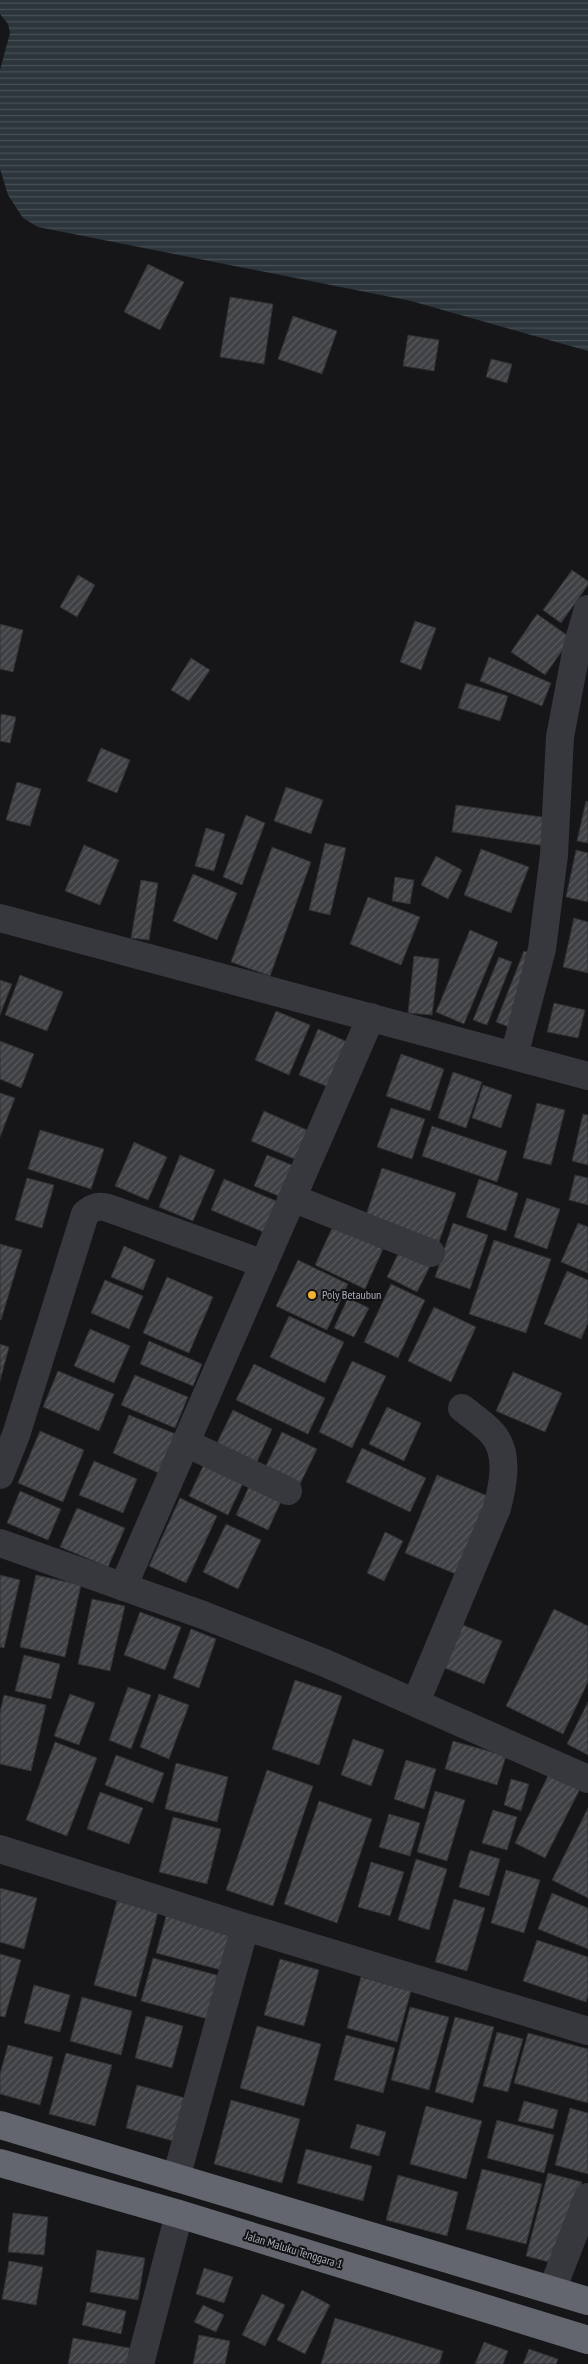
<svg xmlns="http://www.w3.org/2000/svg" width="588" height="2364" font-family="'PT Sans Narrow',sans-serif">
<defs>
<pattern id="water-rules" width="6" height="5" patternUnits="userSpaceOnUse" patternTransform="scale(1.25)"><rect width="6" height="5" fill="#2c353c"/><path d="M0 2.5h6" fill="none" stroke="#485056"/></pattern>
<pattern id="building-hatch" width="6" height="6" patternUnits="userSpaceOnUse" patternTransform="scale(1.25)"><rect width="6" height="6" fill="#404145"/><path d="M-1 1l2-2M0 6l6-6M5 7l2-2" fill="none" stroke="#595a5e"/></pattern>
</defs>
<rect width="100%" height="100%" fill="#161618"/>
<path fill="url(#water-rules)" d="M0 0H588V351L411 301 38 227 23 218 8 195 0 169V70L10 33 8 24 0 14Z"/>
<path fill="url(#building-hatch)" stroke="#303034" d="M148 264 184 282 160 330 124 312Z
M230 297 273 304 264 364 220 357Z
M293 316 337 331 322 374 278 359Z
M408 335 439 340 434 371 403 366Z
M491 359 512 364 507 383 486 377Z
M572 570 588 581V585L561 623 543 610Z
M78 575 95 585 77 617 60 607Z
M537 614 571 638 545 675 511 652Z
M415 621 436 628 421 670 400 662Z
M0 624 23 630 13 672 0 669Z
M489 657 551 683 542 706 480 681Z
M191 658 210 670 189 701 171 690Z
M466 683 508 696 500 721 458 708Z
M1 714 16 717 10 743 0 741Z
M101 748 130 760 117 793 87 781Z
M17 782 41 789 30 826 6 820Z
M286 787 323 800 311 834 274 821Z
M586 801 588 802V843L577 841Z
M456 805 549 818 545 846 452 832Z
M246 815 265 823 242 885 223 877Z
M206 828 225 834 214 871 195 866Z
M325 843 346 848 330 915 309 910Z
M84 845 119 860 100 905 65 891Z
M272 847 311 862 270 976 231 962Z
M481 849 529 867 511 913 464 895Z
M576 850 588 853V902L566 897Z
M436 856 462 870 448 899 421 885Z
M193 874 237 893 217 940 173 921Z
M395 877 414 880 410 904 392 901Z
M141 880 158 883 149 940 131 938Z
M368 897 420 917 401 965 350 944Z
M574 918 588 922V973L563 967Z
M470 930 498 942 464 1024 436 1012Z
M524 951 537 956 509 1027 496 1022Z
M414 956 439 959 432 1015 408 1013Z
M499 957 512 962 487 1025 473 1020Z
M20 975 63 992 47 1031 5 1015Z
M0 980 12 984 0 1015Z
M554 1003 585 1010 578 1038 547 1032Z
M276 1011 310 1025 289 1075 255 1060Z
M318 1029 350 1043 331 1088 299 1075Z
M0 1041 34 1054 21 1088 0 1079Z
M401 1054 444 1069 430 1111 386 1096Z
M453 1072 482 1082 466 1128 438 1118Z
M483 1085 512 1095 501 1128 472 1118Z
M0 1093 15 1098 0 1137Z
M537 1103 565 1110 551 1165 523 1158Z
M391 1108 425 1119 412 1159 377 1147Z
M264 1111 316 1134 304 1163 251 1141Z
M583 1114 588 1115V1165L572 1161Z
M432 1126 507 1151 497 1182 422 1156Z
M40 1130 104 1149 91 1189 28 1169Z
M134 1142 167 1157 148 1200 115 1186Z
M180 1155 215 1170 193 1221 159 1207Z
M267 1155 299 1168 286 1199 254 1186Z
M382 1168 456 1193 439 1242 365 1218Z
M575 1175 588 1178V1205L569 1200Z
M27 1178 54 1185 42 1228 15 1220Z
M224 1179 281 1203 268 1234 211 1210Z
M479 1179 518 1193 506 1231 466 1217Z
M527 1198 560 1209 547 1249 514 1237Z
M453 1223 488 1235 470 1289 435 1277Z
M578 1223 588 1227V1273L561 1262Z
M333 1226 383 1249 365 1289 315 1265Z
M494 1240 551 1259 526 1333 469 1314Z
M0 1244 22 1250 1 1320H0Z
M124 1246 155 1260 143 1290 111 1277Z
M399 1252 430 1266 417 1292 387 1277Z
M298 1260 348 1284 327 1330 276 1306Z
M567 1271 588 1280V1323L581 1339 544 1324Z
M167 1277 213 1297 189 1353 143 1333Z
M105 1280 143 1296 129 1329 91 1313Z
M391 1284 425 1300 398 1358 364 1342Z
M348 1298 369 1308 354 1337 334 1328Z
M434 1307 476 1327 451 1382 408 1361Z
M289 1316 344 1342 325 1383 270 1357Z
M90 1329 130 1346 114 1383 74 1366Z
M149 1341 202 1364 193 1386 140 1364Z
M0 1344 9 1347 0 1381Z
M352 1361 386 1376 352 1448 319 1432Z
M254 1364 325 1398 308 1434 236 1400Z
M58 1371 114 1394 99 1431 43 1407Z
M513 1372 562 1393 545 1432 496 1411Z
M135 1375 188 1397 175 1428 121 1405Z
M387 1407 421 1423 404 1461 369 1444Z
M233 1410 272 1429 255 1466 215 1447Z
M129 1415 178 1435 161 1474 113 1453Z
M40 1431 84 1450 63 1502 18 1483Z
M282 1432 317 1449 299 1486 264 1470Z
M362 1448 426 1478 410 1512 346 1482Z
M206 1460 245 1479 228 1515 189 1496Z
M94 1461 137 1479 123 1513 79 1495Z
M437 1475 490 1497 458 1575 405 1553Z
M251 1482 283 1497 268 1530 236 1515Z
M20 1491 61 1509 48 1540 7 1523Z
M180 1498 217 1516 186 1583 149 1566Z
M77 1508 125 1528 108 1567 60 1547Z
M226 1524 261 1540 238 1589 203 1572Z
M385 1532 403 1541 384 1581 367 1573Z
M0 1575 20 1580 4 1648 0 1647Z
M36 1575 81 1585 65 1657 20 1647Z
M92 1599 125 1606 110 1671 78 1664Z
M554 1609 588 1626V1682L563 1734 506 1706Z
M140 1612 181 1627 165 1670 124 1655Z
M463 1625 502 1641 484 1684 445 1668Z
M191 1629 216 1639 199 1688 173 1678Z
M24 1655 60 1664 51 1699 15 1691Z
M295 1680 342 1696 319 1765 272 1749Z
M128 1687 151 1695 131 1749 109 1740Z
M70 1694 95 1703 79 1745 54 1736Z
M159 1694 189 1705 169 1759 140 1747Z
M4 1695 46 1705 31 1771 0 1764V1712Z
M588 1702V1755L567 1744Z
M353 1739 384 1750 371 1786 341 1775Z
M453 1741 506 1756 497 1785 445 1769Z
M55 1742 97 1758 67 1836 26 1820Z
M116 1755 164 1773 153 1803 105 1785Z
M406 1760 436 1769 424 1809 394 1799Z
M176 1763 228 1777 217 1822 165 1809Z
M267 1770 313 1786 273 1906 226 1890Z
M549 1774 580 1789 545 1858 515 1843Z
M511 1779 529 1784 521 1811 504 1805Z
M435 1791 465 1800 447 1861 417 1852Z
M100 1792 143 1808 129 1844 87 1829Z
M319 1801 372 1819 337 1923 284 1904Z
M588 1808V1898L552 1880Z
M493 1810 517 1817 507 1850 482 1843Z
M389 1814 420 1823 410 1856 379 1847Z
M173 1817 221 1829 207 1884 159 1872Z
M470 1850 500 1859 489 1896 459 1887Z
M416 1859 447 1869 429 1930 398 1920Z
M371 1862 404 1872 390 1916 358 1907Z
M506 1870 540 1880 524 1933 491 1923Z
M0 1888 37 1898 24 1949 0 1942Z
M552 1893 588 1908V1949L538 1929Z
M454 1899 485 1908 467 1971 435 1962Z
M117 1901 158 1912 136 1997 94 1985Z
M167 1913 231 1930 221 1970 156 1953Z
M537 1940 588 1957V1995L586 2002 523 1981Z
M0 1954 21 1960 5 2017 0 2016Z
M153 1958 220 1976 208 2019 141 2001Z
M280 1959 319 1970 304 2026 264 2015Z
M361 1977 411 1991 397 2042 347 2028Z
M34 1985 70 1995 60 2032 24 2023Z
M82 1997 132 2011 121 2055 70 2041Z
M410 2007 449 2017 429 2090 391 2080Z
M146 2016 183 2026 172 2068 135 2058Z
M455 2017 494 2027 473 2103 435 2092Z
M257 2026 321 2044 304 2106 240 2088Z
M497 2032 523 2039 508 2092 483 2086Z
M528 2033 588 2049V2103L514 2083Z
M346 2035 395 2048 383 2093 334 2080Z
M8 2045 53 2057 40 2105 0 2094V2074Z
M66 2053 112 2065 95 2126 49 2114Z
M137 2085 189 2099 177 2142 126 2128Z
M231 2100 300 2119 282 2183 214 2164Z
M524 2101 558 2110 553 2129 518 2121Z
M426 2106 482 2121 466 2179 410 2164Z
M570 2108 588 2113V2174L555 2165Z
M497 2120 554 2135 544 2173 487 2158Z
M357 2124 386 2132 379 2156 350 2148Z
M306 2149 372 2166 363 2201 297 2183Z
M482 2169 542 2184 526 2244 466 2229Z
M548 2173 582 2182 560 2265 526 2256Z
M398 2175 458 2192 447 2236 386 2220Z
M13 2213 48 2217 44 2255 8 2252Z
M97 2250 145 2258 138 2300 90 2292Z
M9 2261 43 2267 36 2305 2 2299Z
M204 2268 233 2277 224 2303 196 2294Z
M302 2290 330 2305 305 2354 277 2340Z
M262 2294 285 2305 265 2346 242 2335Z
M87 2302 126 2311 121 2334 82 2325Z
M203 2305 224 2315 216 2332 194 2322Z
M335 2318 443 2351 439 2364H321Z
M199 2335 230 2341 225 2364H193Z
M73 2338 130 2348 128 2364H68Z
M484 2342 508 2351 503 2364H475Z
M529 2349 558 2359 556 2364H523Z"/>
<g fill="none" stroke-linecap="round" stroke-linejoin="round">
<path stroke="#37383d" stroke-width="28" d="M0 918 588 1076
M514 1056 542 949 554 855 560 737 577 647 588 609
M292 1198 431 1253
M186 1443 288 1491
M0 1475 16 1435 85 1214C94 1206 100 1205 111 1209L264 1264
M0 1543 203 1615 325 1663 588 1779
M123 1587 371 1017
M416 1702 497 1508C503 1485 510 1453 492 1433 484 1424 472 1416 462 1408
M0 1849 245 1927 588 2031
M176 2178 245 1927
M552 2290 588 2197
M140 2364 179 2214"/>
<path stroke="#63666e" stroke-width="28" d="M0 2125 588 2301
M0 2163 179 2214 588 2340"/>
</g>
<circle fill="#f2b134" stroke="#111113" stroke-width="2" cx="312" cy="1295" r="5"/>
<g text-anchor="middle" stroke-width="4" stroke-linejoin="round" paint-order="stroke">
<g font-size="12" fill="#a8adb8" stroke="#111113" text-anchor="start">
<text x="322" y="1299">Poly Betaubun</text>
</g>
<g font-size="12" fill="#a8adb8" stroke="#111113">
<text transform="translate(294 2250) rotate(17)" y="4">Jalan Maluku Tenggara 1</text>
</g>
</g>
</svg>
